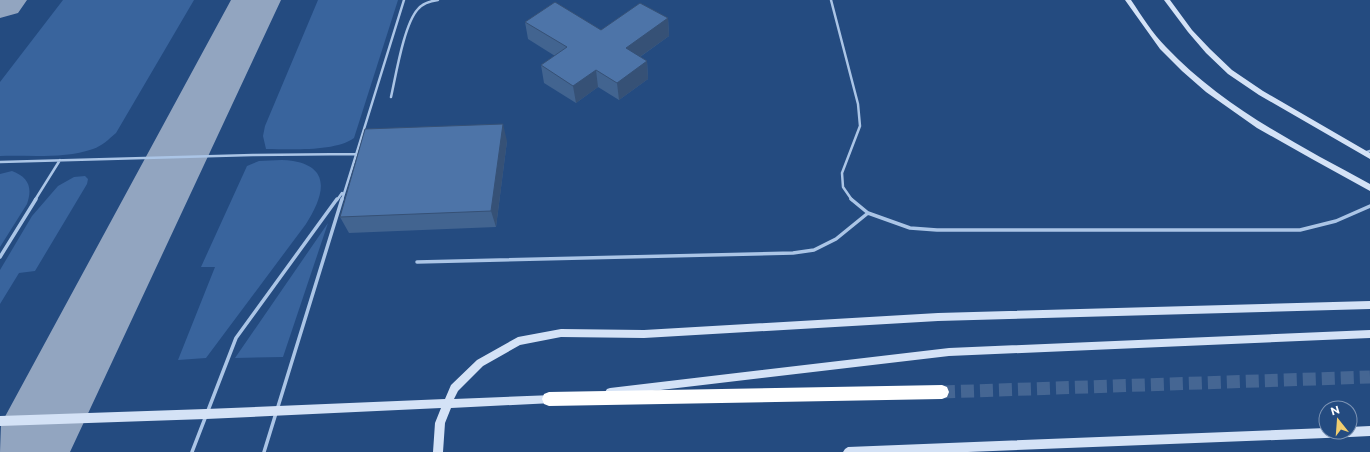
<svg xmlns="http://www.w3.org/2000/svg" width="1370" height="452" font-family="Montserrat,sans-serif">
<rect width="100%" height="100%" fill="#244b80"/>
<path fill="#39649d" d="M63 0H194L116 133C109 139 102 146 93 149 64 159 30 155 0 156V82Z
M318 0H398L354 138C335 152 290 149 266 149L263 136 265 126Z
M259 161C270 161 282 159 293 161 334 168 322 199 306 224L206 358 178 360 215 267H201L247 166Z
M12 171C28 177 33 187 27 204L0 247V174Z
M85 176 88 179 87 184 35 271 19 273 0 304V270L32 216 58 186 74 177Z
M328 223 283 357 235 358Z"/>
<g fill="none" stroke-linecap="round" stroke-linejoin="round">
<path fill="#92a5c0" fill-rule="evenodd" d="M0 0H27L18 13 0 18Z
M231 0H281L70 452H0L1 424Z"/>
<path stroke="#456693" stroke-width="13" stroke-dasharray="13 6" stroke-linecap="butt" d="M942 392 1370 377"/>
<path stroke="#abc5e6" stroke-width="2.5" d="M831 0 858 104 860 126 842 173 843 187 852 200
M391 97C396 75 404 24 418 9 423 3 431 1 438 0
M1364 153 1370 151
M0 162 253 155 356 154
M35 200 60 160
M337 200 342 193
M342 200 404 0"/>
<path stroke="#abc5e6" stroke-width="3.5" d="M851 199 868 213 910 228 937 230H1300L1336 221 1370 206
M0 257 36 199
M417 262 793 253 814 250 836 239 868 213
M192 452 236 338 337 199
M264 452 342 199"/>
<path fill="#d4e2f6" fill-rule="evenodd" d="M1125 0H1131C1142 16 1152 33 1166 47 1223 107 1298 145 1370 184V191L1312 159 1257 128 1206 92 1182 71 1160 49Z
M1164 0H1170L1192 30 1210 49 1232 70 1263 91 1370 153V159L1259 95 1228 74 1206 53 1188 32Z
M1370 301V309L938 321 644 338 561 337 520 345 483 366 458 391 454 399 553 395 556 396 558 399 556 402 553 403 451 408 445 423 443 452H433L435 423 441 408 206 419 0 426V416L206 409 445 399 451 385 477 360 518 337 561 329 644 330 938 313Z
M1370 330V338L949 356 610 396 607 395 605 392 607 389 610 388 949 348Z
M1370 426V436L1350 437 968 452H843L845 449 848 447 1326 428V432H1350V427Z"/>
<path fill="#fff" fill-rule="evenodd" d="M942 385 947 387 949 392 947 397 942 399 549 406 544 404 542 399 544 394 549 392Z"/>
</g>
<path fill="#426490" d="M668 18 669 36 640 57 647 61 648 79 619 100 598 87 576 103 544 83 541 65 555 56 528 39 525 22 601 30Z
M507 141 496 227 349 233 340 217Z"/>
<path fill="#365176" d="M668 18 669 36 627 66 626 48Z
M647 61 648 79 619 100 617 83Z
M596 70 598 87 576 103 573 86Z
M503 124 507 141 496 227 491 211Z"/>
<path fill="#4d74a8" stroke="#365176" d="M555 2 601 30 640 3 668 18 626 48 647 61 617 83 596 70 573 86 541 65 567 47 525 22Z
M503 124 491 211 340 217 365 129Z"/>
<g transform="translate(1338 420) rotate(343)"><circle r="19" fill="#244b80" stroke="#7c93b3"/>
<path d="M0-3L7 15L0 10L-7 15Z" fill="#f0cd6f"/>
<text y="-6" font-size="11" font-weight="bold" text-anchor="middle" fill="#ffffff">N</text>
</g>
</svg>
